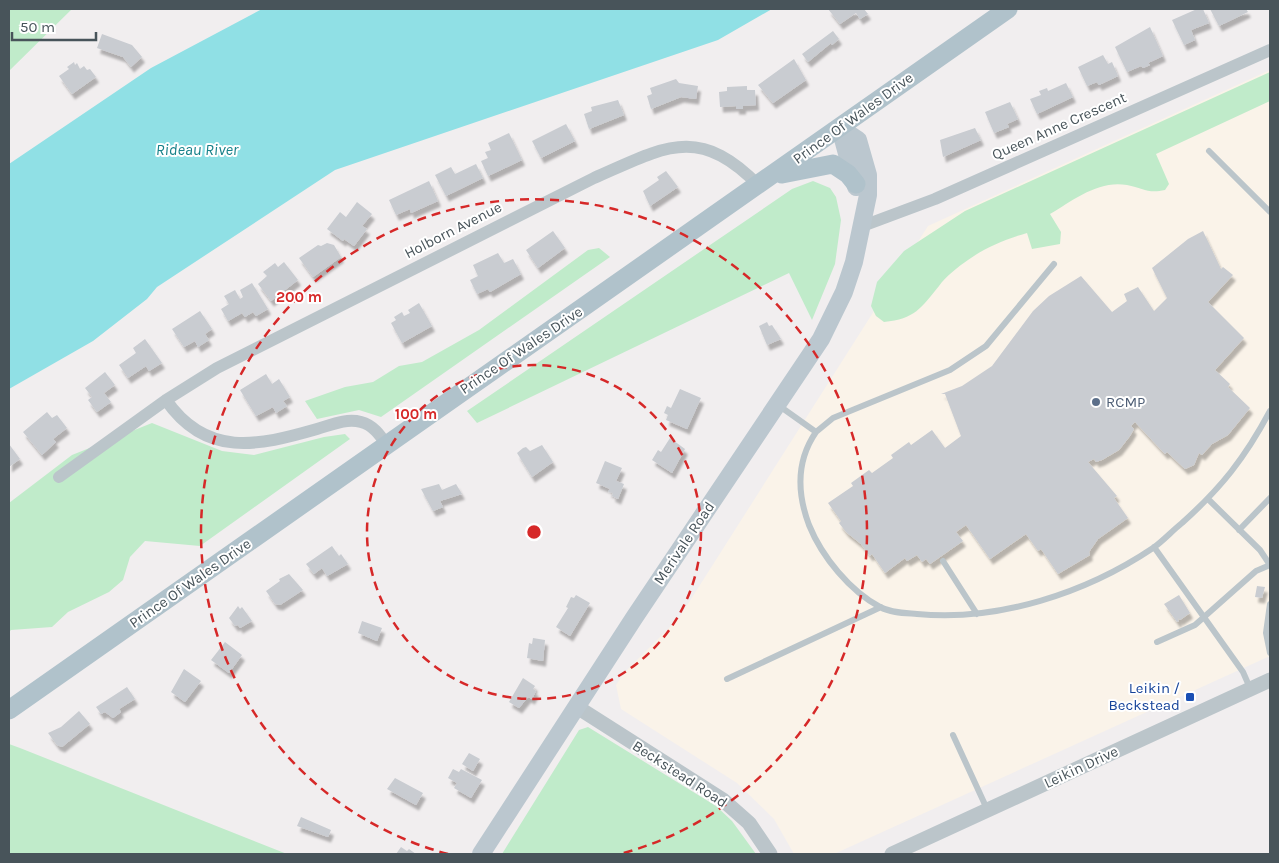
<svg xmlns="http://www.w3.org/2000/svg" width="1279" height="863" font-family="Karla,sans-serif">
<defs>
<filter id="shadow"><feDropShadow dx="3" dy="5.5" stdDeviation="1" flood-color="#0004"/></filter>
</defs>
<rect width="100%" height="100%" fill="#f1eeef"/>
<path fill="#faf3e9" d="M1270 70V656L834 854H794L774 819 737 783 621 709 616 685 624 673 679 618 928 226Z"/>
<path fill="#c0ebca" d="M9 9H72L9 71Z
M1270 72V101L1156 154 1169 184 1165 190C1148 194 1143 188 1127 185 1098 180 1074 200 1050 214L1061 232 1060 244 1032 249 1027 233C1006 239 986 247 968 260 958 267 946 276 939 286 921 308 915 319 884 322L876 316 871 306 877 282 904 251 965 211Z
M813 181 830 188 836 197 841 220 835 264 812 320 789 273 477 423 467 411 792 189Z
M599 248 610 257 381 417 359 410 317 419 305 401 345 387 373 382 399 366 422 362 479 330 588 250Z
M152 423 222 451 254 455 324 437 345 434 350 439 200 546 145 541 130 557 123 580 109 592 68 612 52 627 11 630 9 632V503L72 455Z
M588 727 716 806 732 821 756 854H502L579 730Z
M9 744 20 748 287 854H9Z"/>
<path fill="#90e0e5" d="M262 9H772L718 40 335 170 157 287 147 299 93 341 9 389V164L151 68Z"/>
<path fill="#c9ccd1" filter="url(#shadow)" d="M828 9H864L868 14 860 19 856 13 840 24Z
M1197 9H1203L1209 23 1191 30 1195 40 1184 45 1172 20Z
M1210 9H1246L1248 12 1219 26Z
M1150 27 1163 56 1148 63 1150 65 1143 68 1141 66 1127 72 1115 47Z
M833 31 839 39 832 45 831 43 808 62 802 54Z
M102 34 132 45 142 57 131 67 123 57 97 48Z
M1103 55 1108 64 1112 62 1118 76 1099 85 1097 82 1087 86 1078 67Z
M794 59 806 80 773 103 758 85Z
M74 62 75 65 77 63 80 69 84 66 87 70 90 69 96 77 72 94 59 76 69 69 67 67Z
M676 79 679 83 698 86 696 99 681 97 651 109 647 96 652 94 650 88Z
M1066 83 1073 97 1037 114 1030 99 1041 95 1039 91 1047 88 1048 91Z
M747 86V90H755L756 105 743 106V109H736V106L720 107 719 92 727 91V87Z
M618 100 624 115 589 129 584 114 592 111 591 107Z
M1010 102 1018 119 1007 124 1009 127 994 133 985 112Z
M566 124 575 141 541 158 532 141Z
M975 128 981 140 943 157 940 140Z
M509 133 522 160 488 176 481 161 488 158 485 152 491 150 488 143Z
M476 164 483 178 446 196 435 175 451 167 455 174Z
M666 171 678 187 650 206 643 191 659 180 657 177Z
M429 181 438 201 411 213 410 209 396 215 389 200Z
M357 202 372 214 362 226 367 229 354 246 344 239 343 241 327 229 340 212 346 217Z
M553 231 565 248 538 268 526 250Z
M1203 231 1221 269 1223 267 1233 275 1208 302 1244 338 1215 370 1230 384 1228 387 1250 408 1228 435 1212 444 1202 455 1199 453 1194 465 1185 469 1167 452 1165 454 1135 422 1131 426 1134 429 1130 436 1119 450 1102 460 1096 462 1094 459 1088 462 1117 496 1114 498 1128 518 1098 539 1089 552 1090 555 1058 574 1041 549 1038 551 1026 534 990 559 966 525 956 532 963 541 930 564 926 559 922 562 917 555 907 561 905 558 885 573 872 554 870 556 861 544 846 532 839 523 841 521 828 503 853 486 851 483 869 470 872 473 893 458 891 455 909 442 911 445 932 430 945 448 961 436 945 394H941L962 386 992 366 1033 311 1049 296 1081 276 1112 312 1127 301 1124 294 1138 287 1154 311 1167 298 1152 268 1188 239Z
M327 243 334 245 341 257 313 277 299 258 318 245 321 246Z
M498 253 504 263 513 259 521 274 490 292 488 289 477 294 470 280 478 276 473 265Z
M284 262 298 280 271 301 258 284 267 276 263 272 275 263 278 267Z
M252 283 268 309 256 316 253 312 245 317 242 313 228 321 221 309 229 304 224 296 235 290 240 299 243 297 240 290Z
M419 303 432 326 402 343 391 323 396 320 394 317 402 312 404 316 410 313 408 310Z
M200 311 212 329 205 334 209 340 198 347 195 341 184 347 172 329Z
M767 322 769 326 772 325 781 339 767 345 759 326Z
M145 339 162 363 149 371 146 366 128 378 119 365 136 353 133 348Z
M105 372 115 385 104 393 111 402 97 412 88 400 92 397 85 388Z
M266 374 272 384 279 379 290 397 283 401 287 406 276 413 273 407 256 416 240 390Z
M680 389 701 398 687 429 666 420 668 415 664 413 667 406 671 408Z
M47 412 52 418 57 415 67 428 53 439 56 442 42 455 23 432Z
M670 438 685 449 672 473 652 460 658 450 661 452Z
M9 444 20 459 9 467Z
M542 445 553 462 532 477 517 453 523 448 526 447 530 451Z
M605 461 622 468 616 481 624 484 618 499 612 496 613 493 608 492 610 489 596 483Z
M439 484 442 490 456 484 462 494 440 501 443 507 433 511 421 489Z
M332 546 339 556 341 554 348 564 327 576 322 568 314 574 306 564Z
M289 574 303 590 280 605 275 604 266 591 280 581 279 579Z
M1257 586 1265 587 1262 598 1255 597Z
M576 595 590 603 570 636 556 627 568 608 566 607 571 597 574 598Z
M1179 595 1190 613 1180 620 1178 618 1179 621 1177 622 1164 604Z
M238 606 240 609 242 607 252 621 240 628 238 625 235 626 229 618Z
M362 621 382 628 377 641 358 633Z
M533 638 545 640 543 661 527 658 529 643 532 644Z
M225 642 242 655 229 673 211 660Z
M184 669 201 681 185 702 171 692Z
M523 678 535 686 533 689 536 691 532 699 528 697 519 708 509 702Z
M127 687 135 699 119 709 121 712 113 718 105 712 101 714 96 707Z
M79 711 90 724 62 747 57 745 48 733 61 727Z
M469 753 480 759 473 771 462 764Z
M453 769 459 772 461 769 482 780 471 798 454 788 457 783 448 778Z
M395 778 423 793 416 805 387 789Z
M301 817 331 830 328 837 297 826Z
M401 847 407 851 409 849 416 854H396Z"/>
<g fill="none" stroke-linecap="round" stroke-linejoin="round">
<path stroke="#bbc5ca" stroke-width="6" d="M1209 151 1270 212
M778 405 816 432C796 461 797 493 809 525 822 557 850 591 880 607 891 613 905 613 917 614 998 622 1086 593 1153 548 1163 541 1172 531 1182 523 1221 488 1245 458 1270 411
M816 432 833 418 950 370 986 346 1054 264
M1208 499 1260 550 1270 565
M1239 530 1270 498
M1154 547 1243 672 1250 688
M943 561 977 614
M1270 604 1266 633 1270 653
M1157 642 1195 625 1256 571 1270 565
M727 679 881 607
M953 735 987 809"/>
<path stroke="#bbc5ca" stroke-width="12" d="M860 227 935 199 1270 50
M166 400C206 458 258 446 317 429 331 425 346 418 361 422 373 425 380 435 386 444
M59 477 166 400 217 368 594 178C663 148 698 123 759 186"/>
<path stroke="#bbc5ca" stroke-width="15" d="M577 707 723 800 749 823 770 854
M892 854 1270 680"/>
<path stroke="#bbc7cf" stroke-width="18" d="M840 128 856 187
M481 854 634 618 821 339 844 292 854 262 868 195V175L858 140 840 128"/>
<path stroke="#b0c2cb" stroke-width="19" d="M782 174 833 164 848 174 856 184
M9 710 1008 9"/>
</g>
<g fill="none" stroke="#d62828" stroke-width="2.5" stroke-dasharray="9 6">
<circle cx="534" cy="532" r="167"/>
<path d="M448 854A333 333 0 1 1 620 854"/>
</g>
<circle fill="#5c6f8a" stroke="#fff" stroke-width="2" cx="1096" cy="402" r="5"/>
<rect fill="#1a4fb4" stroke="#fff" stroke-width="2" x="1185" y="692" width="10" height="10" rx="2.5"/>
<g text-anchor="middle" stroke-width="4" stroke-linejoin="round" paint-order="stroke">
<g font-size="15" fill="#48545a" stroke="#fff">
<text transform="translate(853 118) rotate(-36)" y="5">Prince Of Wales Drive</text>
<text transform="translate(1059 126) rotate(-24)" y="5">Queen Anne Crescent</text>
<text transform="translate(453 230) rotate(-27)" y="5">Holborn Avenue</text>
<text transform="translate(521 350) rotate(-34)" y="5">Prince Of Wales Drive</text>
<text transform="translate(684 543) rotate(-56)" y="5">Merivale Road</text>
<text transform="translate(190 583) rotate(-35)" y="5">Prince Of Wales Drive</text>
<text transform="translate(1081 767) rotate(-25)" y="5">Leikin Drive</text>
<text transform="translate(680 774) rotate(33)" y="5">Beckstead Road</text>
</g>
<g font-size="15" fill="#4e5e75" stroke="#fff" text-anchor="start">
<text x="1106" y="407">RCMP</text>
</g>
<g font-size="15" fill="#164399" stroke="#fff" text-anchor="end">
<text x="1180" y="693">Leikin /<tspan x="1180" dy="17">Beckstead</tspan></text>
</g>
<g font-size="16" font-style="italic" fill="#168189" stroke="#fff">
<text x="197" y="155">Rideau River</text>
</g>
</g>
<circle cx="534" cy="532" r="8" fill="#d62828" stroke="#fff" stroke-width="2.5"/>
<g font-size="15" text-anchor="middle" font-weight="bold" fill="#d62828" stroke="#fff" stroke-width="4" stroke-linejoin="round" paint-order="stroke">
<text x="299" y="302">200 m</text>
<text x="416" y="419">100 m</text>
</g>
<rect width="1279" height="863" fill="none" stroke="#48545a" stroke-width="20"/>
<path d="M12 32v8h84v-8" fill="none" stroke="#48545a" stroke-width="2.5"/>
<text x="20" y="32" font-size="15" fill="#48545a" stroke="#ffffff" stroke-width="4" paint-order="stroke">50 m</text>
</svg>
